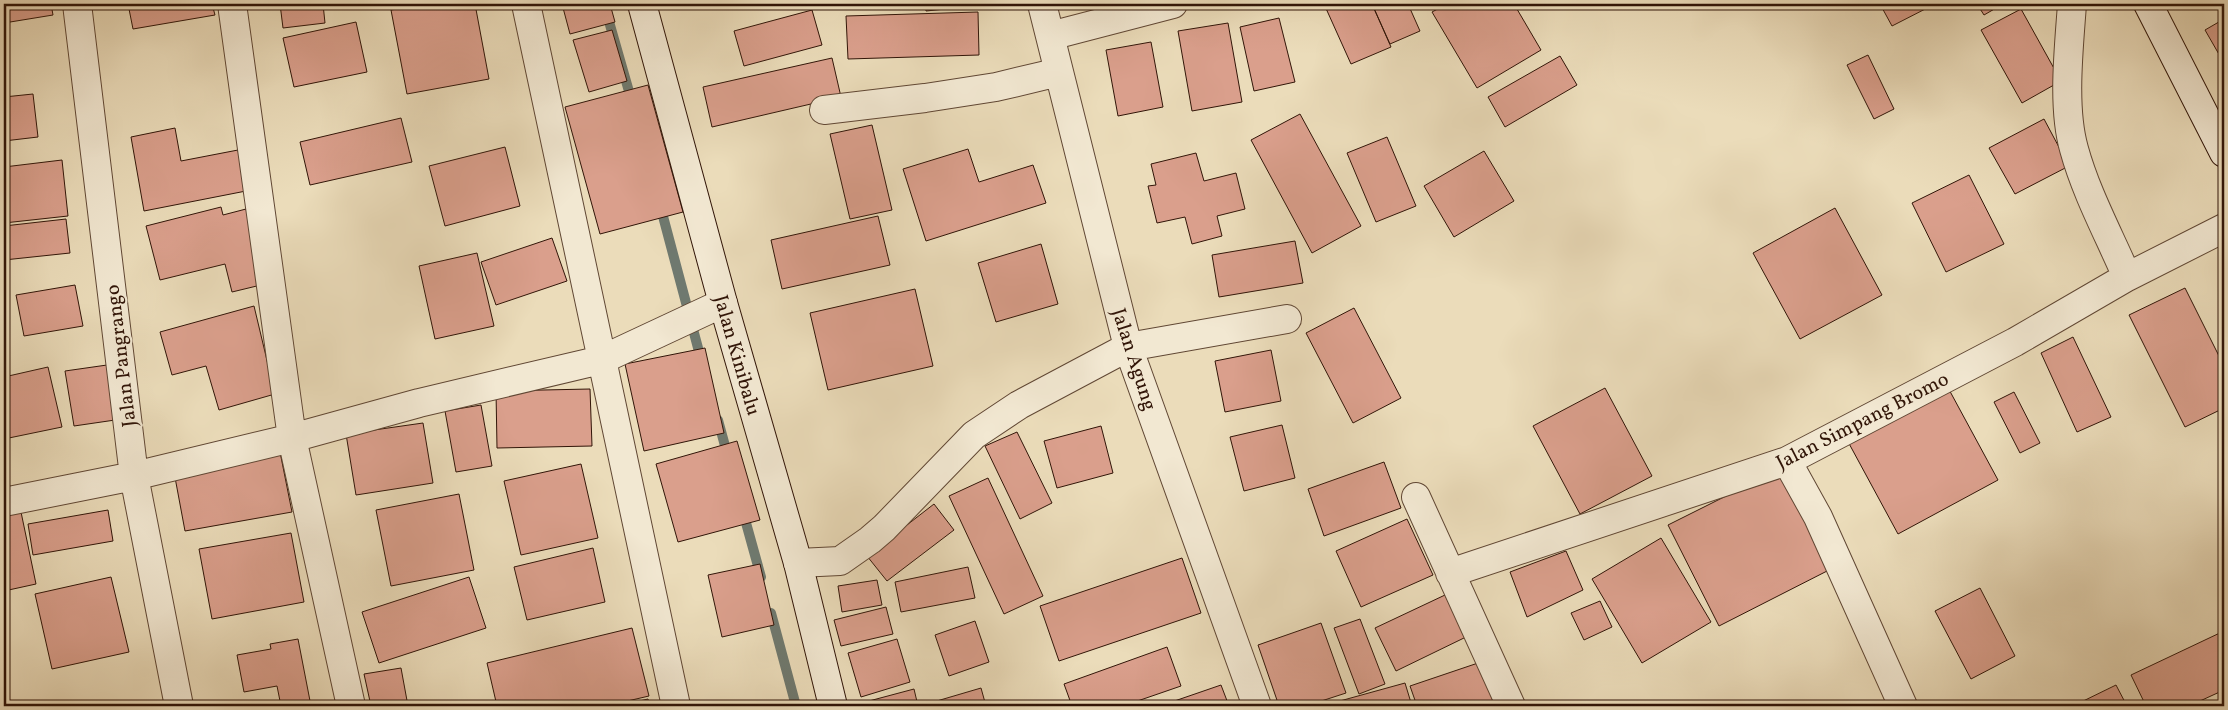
<svg xmlns="http://www.w3.org/2000/svg" width="2228" height="710" font-family="Vollkorn,serif">
<rect width="100%" height="100%" fill="#ebdcba"/>
<filter id="stains"><feTurbulence type="fractalNoise" baseFrequency=".004" numOctaves="4"/><feColorMatrix values="0 0 0 0 .2 0 0 0 0 .09 0 0 0 0 .02 0 0 0 .5 -.17"/></filter>
<radialGradient id="worn" r=".72"><stop offset=".6" stop-color="#630" stop-opacity="0"/><stop offset="1" stop-color="#630" stop-opacity=".3"/></radialGradient>
<g fill="none" stroke-linecap="round" stroke-linejoin="round">
<path stroke="#6f796f" stroke-width="10" d="M604 4 632 102
M660 205 702 363
M718 420 728 457
M743 512 761 577
M771 613 796 706"/>
</g>
<path fill="#da9f8c" stroke="#311508" d="M4 4H51L53 15 4 23Z
M128 4H212L215 15 133 29Z
M280 4H323L325 23 283 28Z
M426 4H475L489 79 407 94 391 10Z
M562 4H610L615 22 570 34Z
M925 4H975V6L926 11Z
M1324 4H1372L1391 47 1351 64Z
M1372 4H1408L1420 31 1390 44Z
M1447 4H1514L1541 50 1477 88 1432 12Z
M1880 4H1935L1892 26Z
M1977 4H2003L1984 15Z
M2021 9 2061 81 2022 103 1981 30Z
M812 10 822 45 744 66 734 31Z
M978 12 979 55 848 59 846 16Z
M1279 18 1295 82 1254 91 1240 27Z
M2224 19V63L2205 30Z
M356 22 367 72 294 87 283 38Z
M1228 23 1242 102 1192 111 1178 31Z
M612 30 627 81 589 92 573 40Z
M1151 42 1163 107 1118 116 1106 50Z
M1868 55 1894 109 1874 119 1847 65Z
M1560 56 1577 85 1505 127 1488 97Z
M832 58 841 97 712 127 703 87Z
M648 85 683 212 600 234 565 107Z
M33 94 38 137 4 141V97Z
M1300 114 1361 226 1312 253 1251 140Z
M401 118 412 162 310 185 300 142Z
M2044 119 2069 166 2015 194 1989 148Z
M872 125 892 210 850 219 830 134Z
M175 128 181 161 238 150 246 191 144 211 131 137Z
M1387 137 1416 206 1376 222 1347 153Z
M505 147 520 206 445 226 429 166Z
M968 149 979 182 1033 165 1046 203 926 241 903 169Z
M1484 151 1514 201 1454 237 1424 186Z
M1196 153 1204 181 1236 173 1245 209 1217 216 1222 236 1192 244 1185 217 1157 223 1148 186 1156 185 1151 164Z
M62 160 68 216 4 223V167Z
M1969 175 2004 244 1946 272 1912 203Z
M221 207 223 215 246 209 265 284 232 292 225 264 160 280 146 226Z
M1835 208 1882 295 1800 339 1753 253Z
M878 216 890 265 782 289 771 240Z
M66 219 70 253 4 260V226Z
M552 238 567 281 496 305 481 262Z
M1295 241 1303 283 1219 297 1212 255Z
M1041 244 1058 304 996 322 978 263Z
M477 253 494 326 435 339 419 266Z
M75 285 83 326 24 336 16 295Z
M2185 288 2224 366V408L2185 427 2129 315Z
M915 289 933 366 828 390 810 313Z
M254 306 275 394 219 410 206 366 172 375 160 332Z
M1354 308 1401 398 1353 423 1306 333Z
M2073 337 2111 417 2077 432 2041 353Z
M705 348 724 433 644 451 625 364Z
M1271 350 1281 401 1225 412 1215 361Z
M114 364 122 419 74 426 65 371Z
M48 367 62 427 4 439V377Z
M1946 384 1998 480 1898 534 1846 438Z
M1605 388 1652 476 1580 514 1533 426Z
M590 389 592 446 497 448 496 391Z
M2014 392 2040 443 2020 453 1994 402Z
M481 405 492 466 456 472 445 411Z
M423 423 433 483 356 495 346 434Z
M1282 425 1295 478 1244 491 1230 437Z
M1101 426 1113 473 1057 488 1044 441Z
M1017 432 1052 503 1020 519 985 446Z
M737 441 760 520 678 542 656 464Z
M280 452 292 512 185 531 174 472Z
M1384 462 1401 508 1324 536 1308 489Z
M581 464 598 538 521 555 504 481Z
M1780 469 1831 569 1719 626 1668 525Z
M988 478 1043 596 1004 614 949 496Z
M459 494 474 570 391 586 376 510Z
M934 504 954 530 887 581 867 556Z
M108 510 113 541 33 555 28 524Z
M21 512 36 584 4 591V516Z
M1407 519 1433 575 1361 607 1336 551Z
M291 533 304 602 212 619 199 549Z
M1661 538 1711 622 1642 663 1592 579Z
M593 548 605 602 527 620 514 567Z
M1566 551 1583 590 1527 617 1510 572Z
M1182 558 1201 613 1059 661 1040 606Z
M760 564 774 625 722 637 708 575Z
M968 567 975 598 901 612 895 582Z
M111 577 129 652 52 669 35 594Z
M469 577 486 628 379 663 362 612Z
M877 580 882 605 842 612 838 586Z
M1980 588 2015 656 1971 679 1935 611Z
M1445 595 1466 637 1396 671 1375 628Z
M1600 601 1612 627 1584 640 1571 613Z
M886 607 893 634 841 646 834 620Z
M1360 619 1385 684 1359 694 1334 628Z
M975 621 989 662 949 676 935 635Z
M1321 623 1346 693 1306 706H1279L1258 645Z
M632 628 649 696 606 706H497L487 663Z
M2224 631V690L2189 706H2146L2131 675Z
M298 639 311 706H281L277 686 244 692 237 655 271 649 270 644Z
M897 639 910 682 861 697 848 653Z
M1167 647 1181 686 1123 706H1072L1064 684Z
M1481 662 1496 706H1417L1410 686Z
M401 668 408 706H371L364 674Z
M1405 683 1412 706H1330L1329 704Z
M1221 685 1229 706H1160Z
M2116 685 2127 706H2073Z
M981 688 986 706H931L930 703Z
M914 689 918 706H870L869 701Z
M648 699 650 706H618Z"/>
<g fill="none" stroke-linecap="round" stroke-linejoin="round">
<defs>
<path id="street" d="M77 4 134 476 179 706
M232 4 292 438 351 706
M526 4 676 706
M1042 4 1128 347 1257 706
M2072 4C2069 47 2062 107 2074 149 2086 193 2109 235 2127 277
M1050 36 1173 4
M824 110 925 98 996 87 1059 72
M1787 461 1818 517 1903 706
M1416 497 1511 706
M4 502 134 476 292 438 419 403 601 360 723 303
M798 563 840 561 870 540 884 528 974 435 1019 405 1128 347 1287 319
M1450 573 1787 461 2015 342 2127 277 2224 228"/>
<path id="secondary" d="M642 4 723 303 798 563 833 706
M2148 4 2224 153"/>
</defs>
<use href="#street" stroke="#604734" stroke-width="30"/>
<use href="#secondary" stroke="#311508" stroke-width="30"/>
<use href="#street" stroke="#f2e8d2" stroke-width="28"/>
<use href="#secondary" stroke="#f2e8d2" stroke-width="28"/>
</g>
<g text-anchor="middle" stroke-width="4.5" stroke-linejoin="round" paint-order="stroke">
<g font-size="20" fill="#311508" stroke="#f2e8d2">
<text transform="translate(738 355) rotate(74)" y="7">Jalan Kinibalu</text>
<text transform="translate(120 356) rotate(-97)" y="7">Jalan Pangrango</text>
<text transform="translate(1135 359) rotate(72)" y="7">Jalan Agung</text>
<text transform="translate(1862 420) rotate(-27)" y="7">Jalan Simpang Bromo</text>
</g>
</g>
<rect width="2228" height="710" fill="none" stroke="#ebdcba" stroke-width="20"/>
<rect x="5" y="5" width="2218" height="700" fill="none" stroke="#311508" stroke-width="2.5"/>
<rect x="10" y="10" width="2208" height="690" fill="none" stroke="#311508"/>
<rect width="100%" height="100%" filter="url(#stains)"/>
<rect width="100%" height="100%" fill="url(#worn)"/>
</svg>
